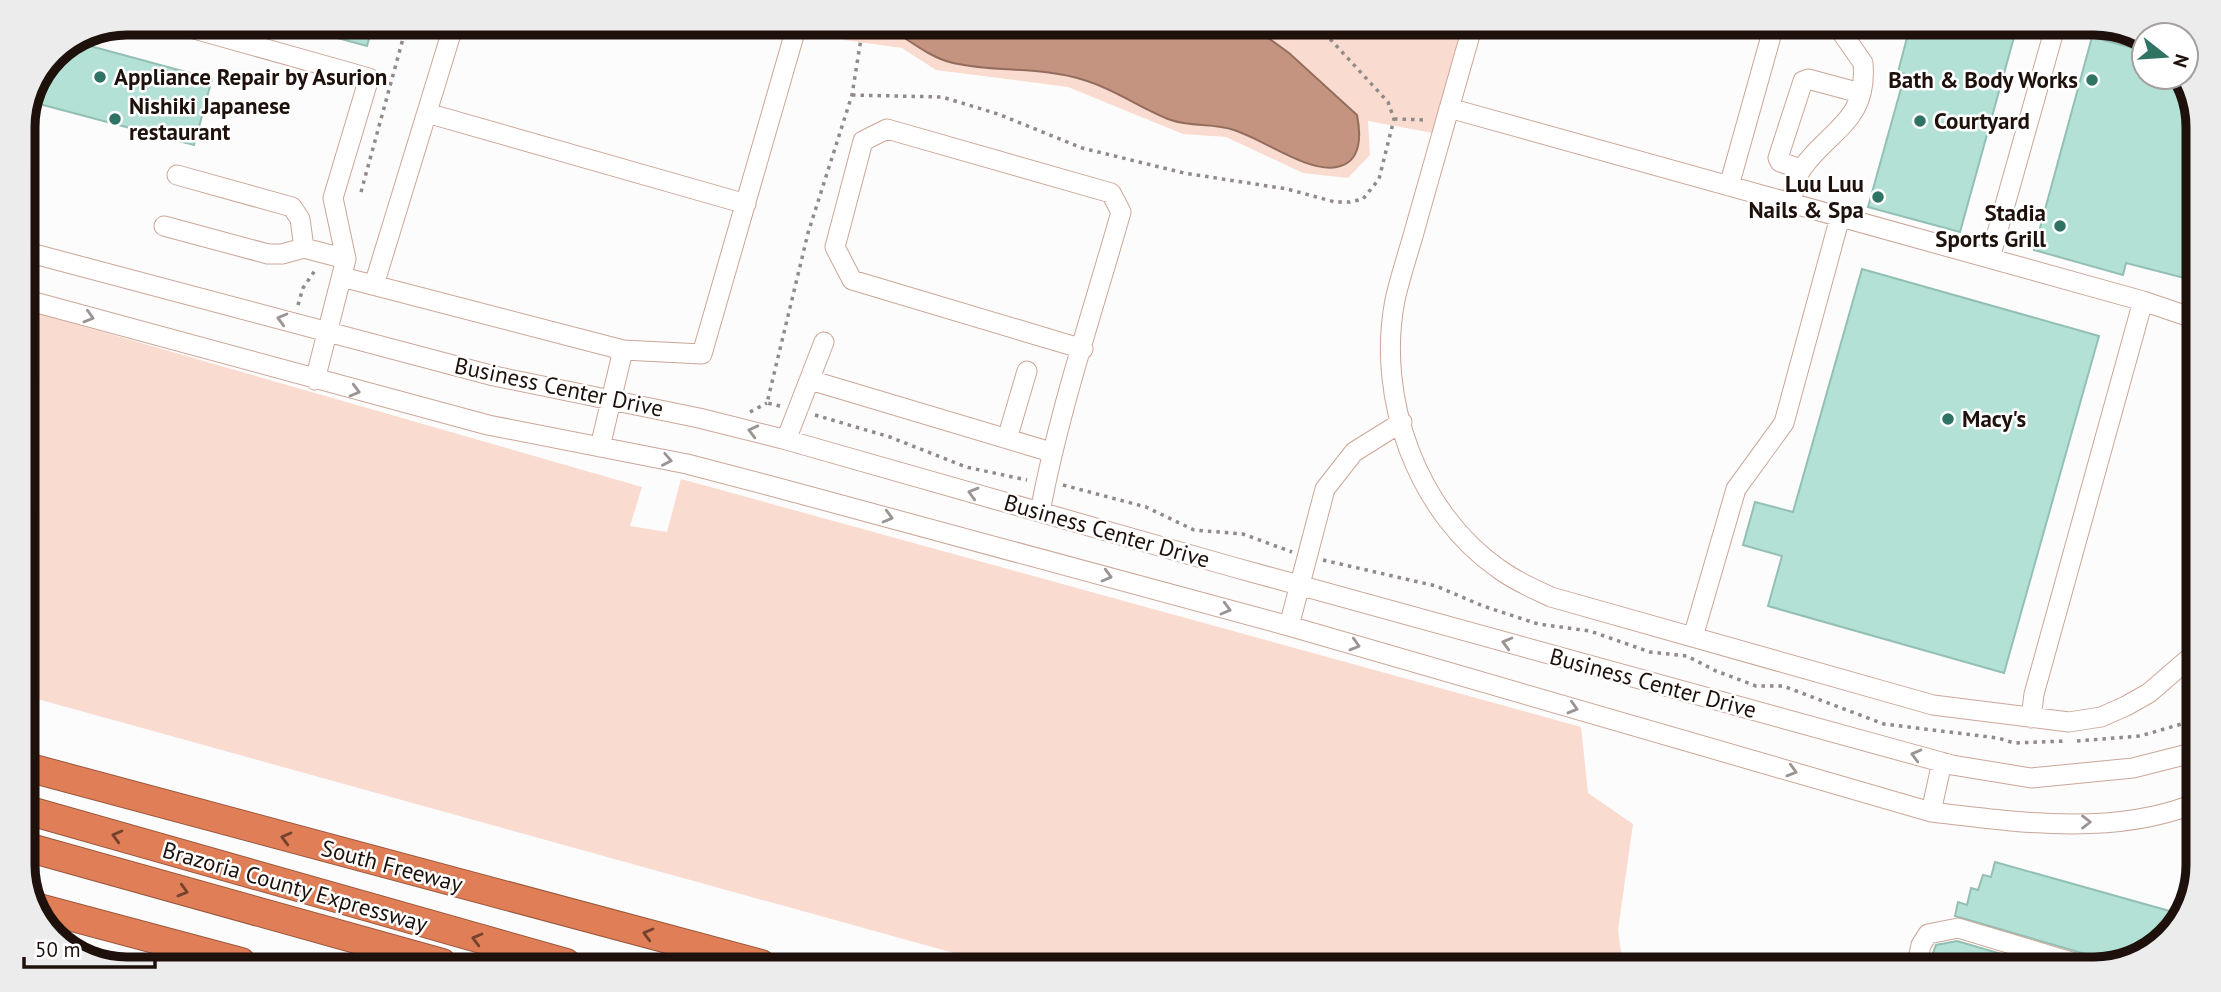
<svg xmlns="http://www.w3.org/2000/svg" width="2221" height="992" font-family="'PT Sans',sans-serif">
<rect width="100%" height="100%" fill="#fcfcfc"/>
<path fill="#fadbcf" d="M848 26 1461 28 1433 133 1368 121 1370 155 1348 178 1303 173 1226 137 1183 134 1068 87 936 70 902 48 844 40Z
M23 309 642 487 630 526 667 532 681 479 1581 727 1588 793 1633 824 1618 930 1623 967 997 965 23 695Z"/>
<path fill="#c59481" stroke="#936d5e" stroke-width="2" d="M902 26 1253 27 1289 53 1357 115C1361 135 1362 162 1337 167 1308 173 1263 139 1234 130 1214 123 1190 127 1171 120 1141 109 1115 89 1084 80 1042 66 997 73 953 63 936 59 921 49 906 39Z"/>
<path fill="#b4e1d6" stroke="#93bfb4" stroke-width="2" d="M302 23 373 24 367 46 301 28Z
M1909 30H2016L1960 232 1868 207 1905 74 1898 72Z
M2092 37 2144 51V77H2183L2198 121 2196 281 2126 263 2123 275 2034 250Z
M79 43 212 79 194 145 32 102 54 53Z
M1862 269 2099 336 2004 673 1768 606 1782 556 1743 545 1755 502 1793 512Z
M1995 862 2173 912 2167 933 2151 952 2116 963 1955 916 1958 902 1967 905 1971 888 1978 890 1983 875 1991 877Z
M1957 941 2053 969 1932 967 1930 961 1936 945Z"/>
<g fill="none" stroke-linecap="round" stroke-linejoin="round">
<defs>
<path id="minor" d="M173 23 369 78 333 198 346 259 315 380
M1472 28C1454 92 1436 155 1418 218 1411 245 1401 273 1395 300 1376 398 1417 512 1499 569 1515 581 1534 589 1551 597L1933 705 2069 722 2101 717 2126 706 2149 693 2193 655
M1449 108 2143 301 2196 319
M427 113 746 204
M1801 169 1780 162 1778 158 1803 81 1808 79 1860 93
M177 175 292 207 300 219 304 248
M1729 186 1773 29
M1791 203C1794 192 1796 176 1803 167 1831 129 1868 120 1863 63L1840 30
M164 226 268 254H282L304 248 346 259
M23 251 494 376 699 418 783 439 1233 567 1952 765 2031 778 2133 768 2192 753
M1990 258 2054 31
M342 277 623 350 702 354 797 25
M374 285 454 24
M23 299 488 425 687 464 771 486 1289 626 1931 812C2016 822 2110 836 2191 805
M810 380 1051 452
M1007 439 1027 371
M786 440 824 342
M600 447 623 350
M1040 512C1059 410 1093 311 1121 212L1111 193 887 129 863 141 835 247 852 280 1083 349
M1289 626 1325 489 1354 452 1402 422
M1693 637 1736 489 1784 423 1840 217
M2031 718 2034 694 2143 301
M1931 812 1942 762
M2185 907 2190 894
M1920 969 1917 963 1921 945 1928 934 1958 928 2095 969"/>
<path id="highway" d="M23 766 761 964
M23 809 566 963
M23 846 442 963
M35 907 241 962"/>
</defs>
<use href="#minor" stroke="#cca698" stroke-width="21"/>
<use href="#highway" stroke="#9b583d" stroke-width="30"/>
<path stroke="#908a88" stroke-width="3.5" stroke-dasharray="3.5 5" stroke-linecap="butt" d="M852 95 942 97 998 114 1082 148 1184 173 1287 189 1335 202H1350L1363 199 1379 179 1394 119 1388 102 1320 28
M1394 119 1427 120
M361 192 407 24
M298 305 303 288 316 269
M780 406 767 403 808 233 852 95 863 26
M750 412 767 403
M815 415 890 437 966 467 1027 480
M1063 485 1146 507 1194 530 1243 534 1292 552
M1323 560 1436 586 1483 606 1538 624 1590 631 1650 652 1687 656 1716 671 1756 686H1783L1884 724 1998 738 2014 743 2066 741
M2077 741 2140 736 2192 721"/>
<use href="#minor" stroke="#fff" stroke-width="19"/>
<use href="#highway" stroke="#df7e57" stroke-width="28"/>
</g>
<defs><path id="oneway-chevron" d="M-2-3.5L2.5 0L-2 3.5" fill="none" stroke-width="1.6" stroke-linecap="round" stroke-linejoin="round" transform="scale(1.75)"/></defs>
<g stroke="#9a9492">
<use href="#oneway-chevron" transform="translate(89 317) rotate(16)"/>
<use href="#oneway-chevron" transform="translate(282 319) rotate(-165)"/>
<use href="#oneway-chevron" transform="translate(355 391) rotate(15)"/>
<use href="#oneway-chevron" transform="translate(753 431) rotate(-166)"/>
<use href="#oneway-chevron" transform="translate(667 460) rotate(11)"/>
<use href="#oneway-chevron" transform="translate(973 493) rotate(-164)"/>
<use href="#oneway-chevron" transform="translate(888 517) rotate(15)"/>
<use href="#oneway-chevron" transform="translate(1107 576) rotate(15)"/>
<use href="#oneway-chevron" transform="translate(1226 609) rotate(15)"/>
<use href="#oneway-chevron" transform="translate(1507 643) rotate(-165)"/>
<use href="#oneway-chevron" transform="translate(1355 645) rotate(16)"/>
<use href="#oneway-chevron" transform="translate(1573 708) rotate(16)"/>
<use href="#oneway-chevron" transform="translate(1916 755) rotate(-165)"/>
<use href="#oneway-chevron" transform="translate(1792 771) rotate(16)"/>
<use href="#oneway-chevron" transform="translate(2086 822)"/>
</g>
<g stroke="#75422e">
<use href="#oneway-chevron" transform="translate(117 836) rotate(-165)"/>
<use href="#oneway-chevron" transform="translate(286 838) rotate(-165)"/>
<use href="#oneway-chevron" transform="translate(183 891) rotate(16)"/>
<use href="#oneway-chevron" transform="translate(648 934) rotate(-165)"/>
<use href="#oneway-chevron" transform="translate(477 939) rotate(-165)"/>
</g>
<g fill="#2f7365" stroke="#fff" stroke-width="2.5">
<circle cx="100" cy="77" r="7"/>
<circle cx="2092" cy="80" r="7"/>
<circle cx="115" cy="119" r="7"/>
<circle cx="1920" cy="121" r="7"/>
<circle cx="1878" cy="197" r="7"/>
<circle cx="2060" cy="226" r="7"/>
<circle cx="1948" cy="419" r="7"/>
</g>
<g text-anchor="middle" stroke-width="5" stroke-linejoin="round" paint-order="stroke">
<g font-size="23" font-weight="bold" fill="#1e110c" stroke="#fff" text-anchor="start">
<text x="114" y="85">Appliance Repair by Asurion</text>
<text x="2078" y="88" text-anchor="end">Bath &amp; Body Works</text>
<text x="129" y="114">Nishiki Japanese<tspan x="129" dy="26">restaurant</tspan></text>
<text x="1934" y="129">Courtyard</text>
<text x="1864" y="192" text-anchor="end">Luu Luu<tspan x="1864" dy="26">Nails &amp; Spa</tspan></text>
<text x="2046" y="221" text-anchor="end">Stadia<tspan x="2046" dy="26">Sports Grill</tspan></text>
<text x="1962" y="427">Macy's</text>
</g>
<g font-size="23" fill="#1e110c" stroke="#fff">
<text transform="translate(559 387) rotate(12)" y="8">Business Center Drive</text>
<text transform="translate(1107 531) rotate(16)" y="8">Business Center Drive</text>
<text transform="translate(1653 683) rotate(15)" y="8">Business Center Drive</text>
<text transform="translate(392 866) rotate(15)" y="8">South Freeway</text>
<text transform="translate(295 887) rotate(16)" y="8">Brazoria County Expressway</text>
</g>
</g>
<path d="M0 0H2221V992H0ZM127 35H2094A92 92 0 0 1 2186 127V865A92 92 0 0 1 2094 957H127A92 92 0 0 1 35 865V127A92 92 0 0 1 127 35Z" fill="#edecec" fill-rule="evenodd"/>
<path fill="none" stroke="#1e110c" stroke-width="9" d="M127 35H2094A92 92 0 0 1 2186 127V865A92 92 0 0 1 2094 957H127A92 92 0 0 1 35 865V127A92 92 0 0 1 127 35Z"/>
<g transform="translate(2165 56) rotate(107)"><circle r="33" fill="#ffffff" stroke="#a5a09e" stroke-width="2"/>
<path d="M0-5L12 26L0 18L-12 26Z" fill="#2f7365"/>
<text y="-10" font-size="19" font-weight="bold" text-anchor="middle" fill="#1e110c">N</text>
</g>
<path d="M24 957v10h131v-10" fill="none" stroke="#1e110c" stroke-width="3.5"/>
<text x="35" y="957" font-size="21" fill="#1e110c" stroke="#ffffff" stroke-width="5" paint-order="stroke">50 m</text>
</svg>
